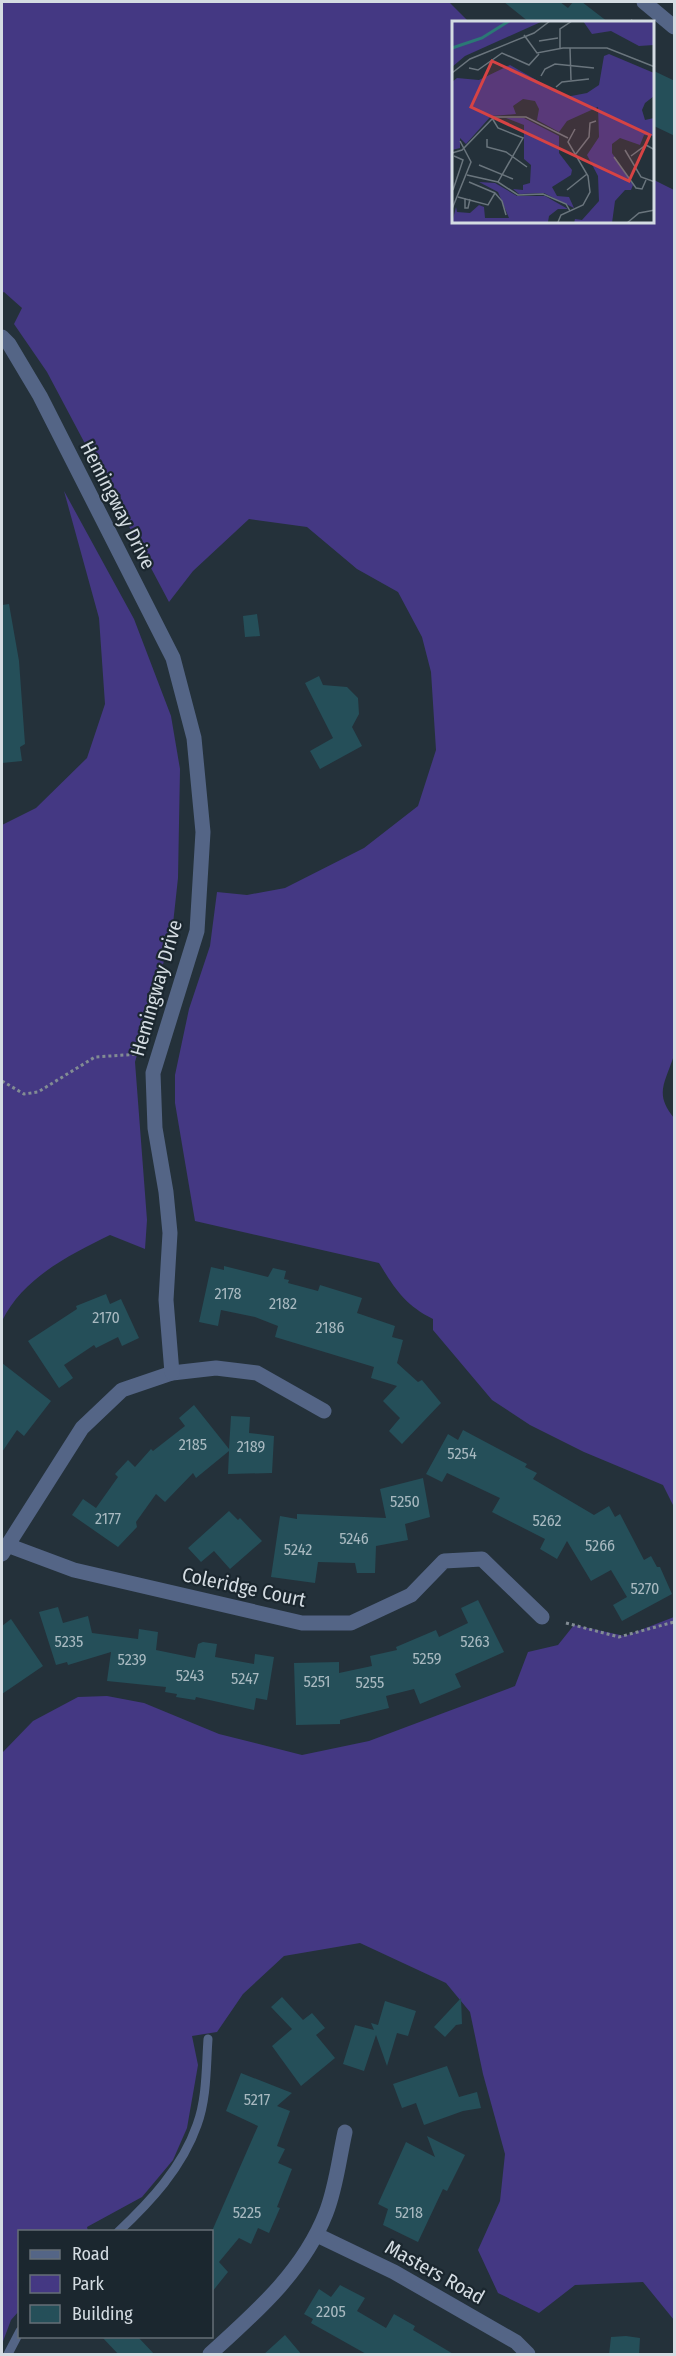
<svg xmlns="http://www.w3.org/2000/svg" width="676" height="2356" font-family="'Fira Sans Condensed',sans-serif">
<rect width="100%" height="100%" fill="#24313a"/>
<path fill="#443883" d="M2 2H449L469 22H454V222H654V180L674 190V1055C665 1084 654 1093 674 1118V1507L663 1485 584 1452 530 1425 492 1400 433 1330V1319C405 1305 395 1289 379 1263L195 1221 175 1103V1075L189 1009 210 946 217 892 247 895 285 888 364 848 418 806 436 750 431 672 422 637 398 592 357 569 307 527 249 519 193 571 169 602 47 372 14 324 22 308 4 292 2 293Z
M64 491 134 619 171 716 180 769 178 878 172 933 135 1062 147 1220 145 1249 110 1235C69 1255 23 1278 2 1321V825L36 808 87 758 105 704 99 618Z
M674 1617V2320L643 2282 575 2285 539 2313 498 2293 478 2250 500 2201 505 2154 483 2074 470 2012 446 1983 360 1943 284 1956 243 1994 217 2032 192 2036 198 2065 187 2128 173 2160 142 2197 87 2227 88 2231 20 2232 19 2311 11 2320 2 2344V1753L33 1721 78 1697 107 1696 144 1703 219 1734 302 1755 369 1741 515 1686 528 1652 558 1645 574 1625 625 1636Z"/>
<path fill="#254f59" d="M504 2H560L568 8 573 2H582L608 22H529Z
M654 71 675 81V136L654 126Z
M9 604 19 661 25 744 20 747 22 761 2 763V605Z
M257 614 260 636 245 637 243 616Z
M319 676 323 685 347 687 358 698 359 714 352 727 362 746 320 769 310 751 333 738 305 683Z
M224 1266 268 1277 273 1268 286 1271 284 1279 289 1280 288 1283 318 1291 320 1285 362 1298 357 1313 395 1326 392 1337 403 1340 397 1363 418 1382 422 1380 441 1403 402 1444 389 1431 400 1418 383 1401 397 1386 371 1378 374 1367 275 1337 278 1326 255 1317 221 1310 218 1326 199 1322 211 1267 224 1270Z
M106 1294 110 1304 121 1299 139 1338 122 1346 118 1337 96 1348 94 1345 64 1365 73 1378 59 1388 28 1341 77 1309 76 1306Z
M2 1363 51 1401 24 1436 17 1430 2 1452Z
M194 1405 229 1449 231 1416 250 1417 249 1433 274 1436 272 1473 228 1474 229 1451 196 1478 193 1473 165 1502 156 1494 136 1522 137 1527 118 1547 72 1515 83 1499 96 1508 118 1477 115 1474 128 1460 135 1467 151 1449 153 1451 185 1426 179 1418Z
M463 1430 527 1464 525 1467 537 1473 533 1479 594 1515 609 1506 615 1517 620 1514 644 1560 651 1556 657 1567H660L672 1594 622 1621 613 1605 627 1597 611 1570 591 1581 567 1541 557 1559 540 1549 545 1539 492 1512 500 1498 447 1473 442 1482 426 1474 448 1434 458 1440Z
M423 1478 430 1517 405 1524 408 1540 376 1546 375 1573H357L355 1563 318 1562 315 1583 271 1577 280 1516 297 1519V1514L386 1518 380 1489Z
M229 1511 238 1520 240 1518 262 1541 230 1569 214 1551 201 1562 188 1548Z
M478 1600 504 1652 455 1674 461 1687 420 1704 414 1689 386 1696 389 1708 340 1720V1724L296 1725 294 1663 339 1662V1673L372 1666 370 1656 397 1650 396 1647 436 1630 439 1637 468 1623 461 1608Z
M58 1607 63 1623 88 1616 92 1633 138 1639 139 1629 158 1632 156 1650 195 1658 198 1644 203 1642 217 1644 215 1657 254 1664 255 1654 274 1657 267 1700 256 1698 254 1710 196 1697 195 1700 176 1697 177 1694 165 1692 166 1687 107 1681 111 1652 68 1665 67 1662 56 1665 39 1612Z
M11 1619 43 1666 2 1694V1626Z
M282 1997 303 2020 312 2013 325 2028 316 2035 335 2058 301 2086 272 2046 292 2029 271 2007Z
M461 1998 462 2024 456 2025 445 2037 434 2027Z
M385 2001 416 2011 408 2036 397 2033 387 2066 376 2035 364 2071 343 2064 355 2025 374 2030 371 2023 378 2025Z
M447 2066 459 2097 477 2092 481 2108 463 2111 424 2125 416 2103 402 2108 393 2084Z
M241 2073 292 2093 277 2106 290 2111 277 2146 285 2149 278 2163 292 2169 277 2207 280 2208 269 2233 258 2228 251 2244 239 2238 219 2262 228 2272 212 2292V2231L258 2126 226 2111Z
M427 2136 465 2155 447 2191 443 2189 418 2242 383 2225 388 2209 378 2204 406 2142 435 2157Z
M340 2285 365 2298 357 2311 386 2328 394 2314 415 2326 413 2330 455 2355H368L311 2323 313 2319 304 2314 319 2289 331 2297Z
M285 2335 302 2355H263Z
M626 2336 640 2338 639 2355H609L611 2337Z
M102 2337H138L155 2355H119Z"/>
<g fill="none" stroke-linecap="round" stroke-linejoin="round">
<path stroke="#828c93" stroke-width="3" stroke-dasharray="3 3" stroke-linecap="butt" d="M630 22 634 20
M2 1081 24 1094 38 1092 95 1057 140 1054
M566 1623 619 1637 674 1622"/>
<path stroke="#546586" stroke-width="9" d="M118 2232C150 2202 182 2168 197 2125 207 2098 206 2067 208 2039
M8 2354 20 2331"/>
<path stroke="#546586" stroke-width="15" d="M644 2 674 27
M7 1545 74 1570 302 1623H351L411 1595 444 1561 482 1559 542 1617
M2 1554 82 1428 122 1390 172 1373 216 1368 257 1373 324 1411
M317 2235 394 2272 516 2342 528 2354
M210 2354C255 2313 303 2272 326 2213 336 2188 339 2159 345 2132"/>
<path stroke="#546586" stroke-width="15" d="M2 337 9 344 40 396 173 658 194 738 203 832 197 931 153 1073 155 1128 166 1192 170 1233 166 1300 172 1373"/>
</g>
<g text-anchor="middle" stroke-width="4.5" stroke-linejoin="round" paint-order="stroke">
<g font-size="16" fill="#a8b9c0">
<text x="228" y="1299">2178</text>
<text x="283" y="1309">2182</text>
<text x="106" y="1323">2170</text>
<text x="330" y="1333">2186</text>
<text x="193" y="1450">2185</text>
<text x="251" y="1452">2189</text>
<text x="462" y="1459">5254</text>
<text x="405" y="1507">5250</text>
<text x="108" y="1524">2177</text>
<text x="547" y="1526">5262</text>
<text x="354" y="1544">5246</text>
<text x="600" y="1551">5266</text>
<text x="298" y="1555">5242</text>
<text x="645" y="1594">5270</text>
<text x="69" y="1647">5235</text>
<text x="475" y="1647">5263</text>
<text x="427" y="1664">5259</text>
<text x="132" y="1665">5239</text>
<text x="190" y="1681">5243</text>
<text x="245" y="1684">5247</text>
<text x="317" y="1687">5251</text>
<text x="370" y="1688">5255</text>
<text x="257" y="2105">5217</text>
<text x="247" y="2218">5225</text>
<text x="409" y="2218">5218</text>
<text x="331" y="2317">2205</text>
</g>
<g font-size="20" fill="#d4dce2" stroke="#1b272f">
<text transform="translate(118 505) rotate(63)" y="7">Hemingway Drive</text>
<text transform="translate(156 988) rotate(-74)" y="7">Hemingway Drive</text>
<text transform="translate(244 1587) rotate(12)" y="7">Coleridge Court</text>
<text transform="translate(435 2272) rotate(29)" y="7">Masters Road</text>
</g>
</g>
<g transform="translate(452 21)">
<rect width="202" height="202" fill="#24313a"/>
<path d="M0 0H91L13 35 0 46ZM131 0H202V24L187 25 159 10 140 13ZM157 33 202 52V75L193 82 190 89 193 99 202 97V115L192 114 188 124 168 117 160 123V132L181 164 179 169H173L163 180 160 202H122L123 198 130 199 147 180 146 155 135 134 147 116 146 86 115 100 107 111 85 99 87 88 83 80 71 78 61 85 64 93 39 95 14 123 8 117V127L0 129V61L5 57 27 59 58 44 114 76 135 72 147 64 152 35ZM54 97H72L107 115V132L120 149 119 154 100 166 105 175 117 176 122 187 92 172 67 173 61 168 71 169V164L78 162 79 144 72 138V104ZM27 161 43 162 65 175H93L116 188H106L97 195 96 201 103 202H0L4 186 5 191 18 192 27 184 32 186 33 197H57L46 171Z" fill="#443883"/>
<path fill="none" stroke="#2b7875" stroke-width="3" d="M0 27 30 17 57 0"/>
<path fill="none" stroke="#6a757d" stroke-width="1.5" d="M72 14 85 32 111 27H155L203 46M87 20 106 17M108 27V8L120 0M118 27 119 59M17 47 26 49 50 32 77 44 87 33M0 52 18 38 82 12 98 0M89 55 93 48 103 43 142 47M104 66 110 61 137 58M40 97 46 107 71 117 46 161M35 118V126L54 131 75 146M173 129 189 156 203 161M0 132 10 129 42 96H74L116 117M123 134 137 116 138 102 144 100M179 135 194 124 203 129M162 136 184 167 190 168 194 159M27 144 61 158M15 154 46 161 66 174 91 173 114 183 118 190M17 161 43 172M1 169 11 139 2 135M115 169 135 153M6 176 36 184 43 172 50 180 54 194M13 177V187H16L18 178M0 188 19 141 8 120M106 201 109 194 131 184 138 171 136 155 116 121 123 108M175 202 187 192 203 189"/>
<path fill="#d64344" fill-opacity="0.15" stroke="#d64344" stroke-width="3" d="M40 40 198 114 177 160 19 86Z"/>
<rect width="202" height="202" fill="none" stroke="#d4dce2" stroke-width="3"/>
</g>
<rect width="676" height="2356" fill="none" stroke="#d4dce2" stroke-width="6"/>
<rect x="18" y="2230" width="195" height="108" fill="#1b272f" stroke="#656f77" stroke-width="1.5"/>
<rect x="30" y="2250" width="30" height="9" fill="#546586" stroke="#656f77" stroke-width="1.5"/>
<text x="72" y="2260" font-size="18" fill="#d4dce2">Road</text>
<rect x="30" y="2275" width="30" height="18" fill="#443883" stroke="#656f77" stroke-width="1.5"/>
<text x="72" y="2290" font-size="18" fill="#d4dce2">Park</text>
<rect x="30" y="2305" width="30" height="18" fill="#254f59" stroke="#656f77" stroke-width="1.5"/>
<text x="72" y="2320" font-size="18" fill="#d4dce2">Building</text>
</svg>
